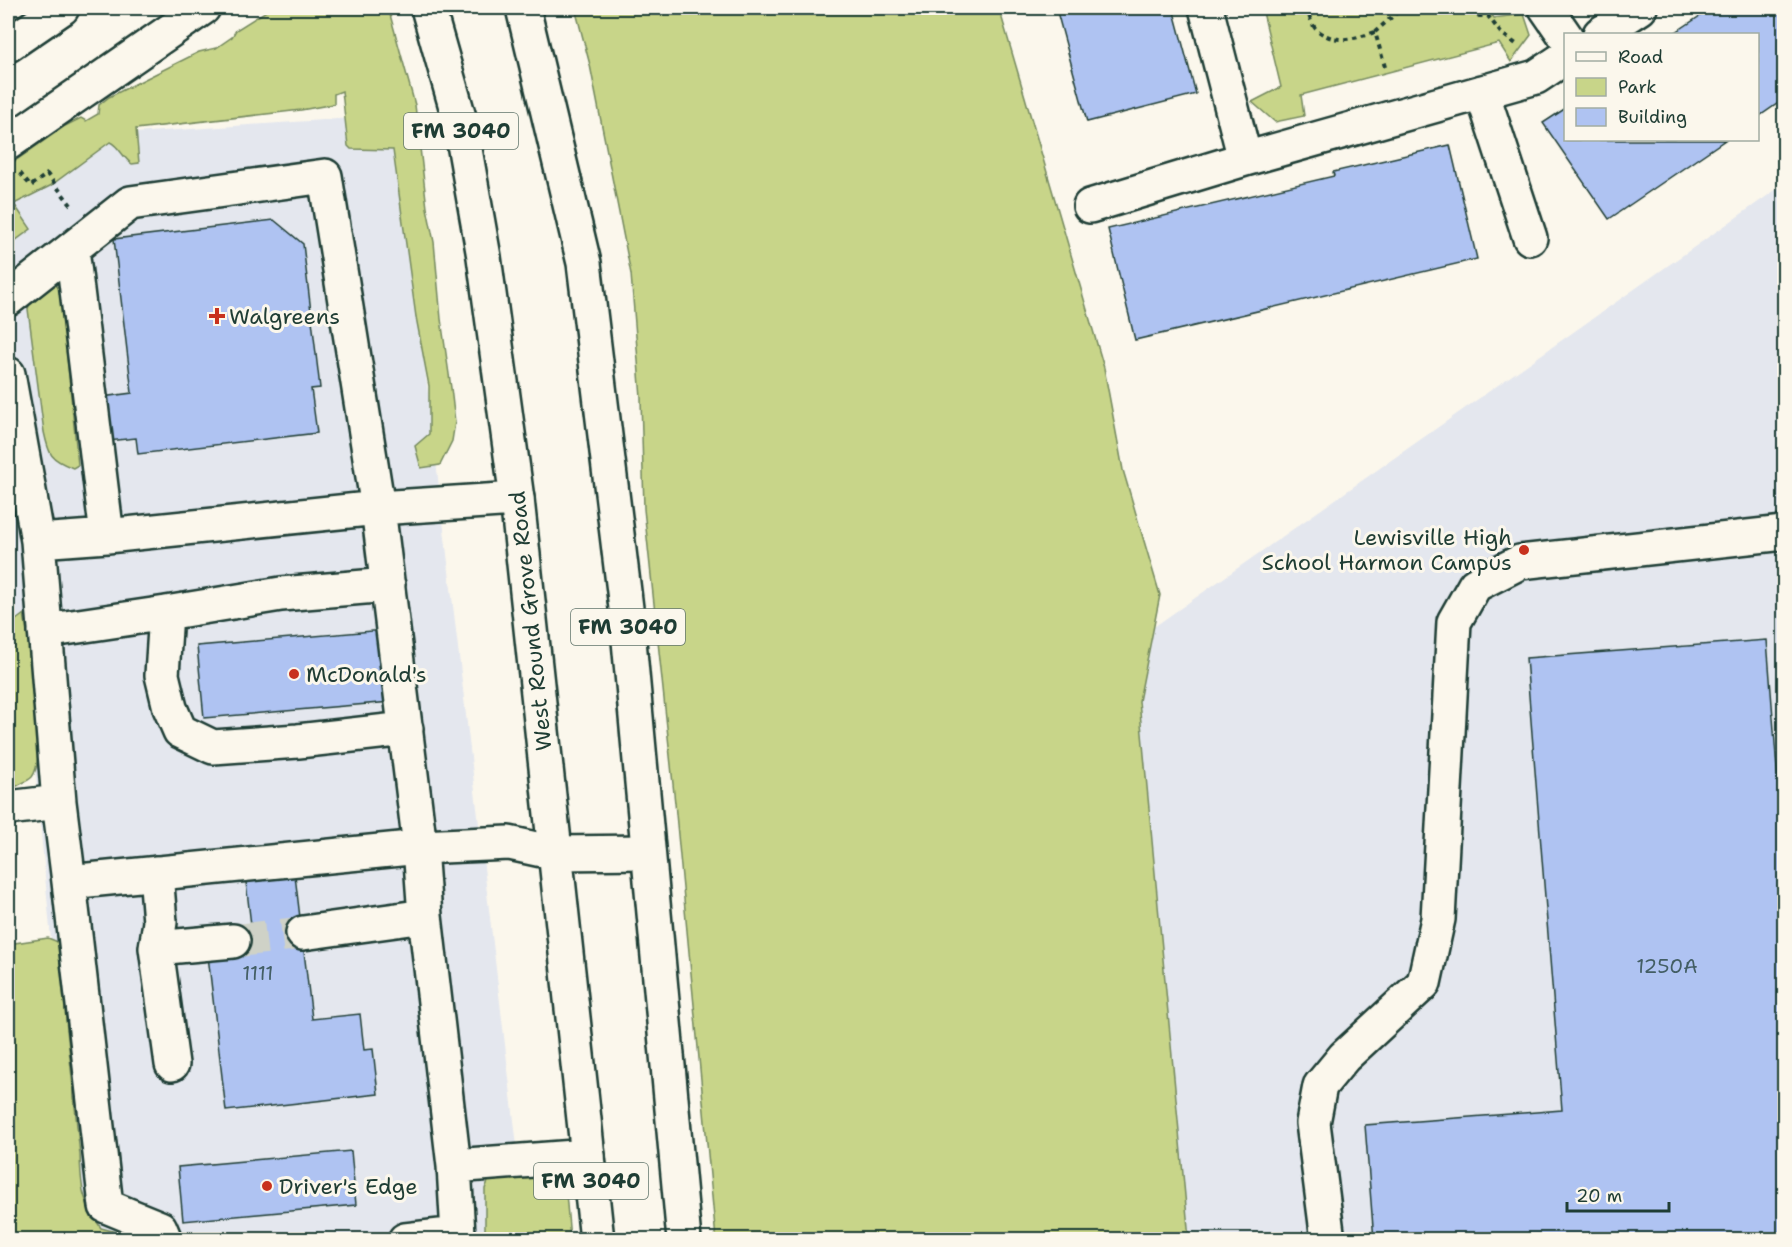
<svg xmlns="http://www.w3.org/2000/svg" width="1792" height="1247" font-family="'Shantell Sans',sans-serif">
<rect width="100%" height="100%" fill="#fbf7ec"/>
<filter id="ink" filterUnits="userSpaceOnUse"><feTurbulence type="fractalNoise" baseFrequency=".0167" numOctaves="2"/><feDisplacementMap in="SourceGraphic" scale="12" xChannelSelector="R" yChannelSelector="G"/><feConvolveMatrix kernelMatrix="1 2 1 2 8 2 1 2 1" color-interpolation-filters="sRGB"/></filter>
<g filter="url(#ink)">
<path fill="#e4e7ee" d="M395 115 528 1239H79L22 629 8 624V205L105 135Z
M1784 184V1239H776L744 915Z"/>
<path fill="#c8d589" stroke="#74895e" stroke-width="1.5" d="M271 8H383L389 11 415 105 427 208 434 242 441 319 451 388 455 422 452 441 440 465 421 468 415 446 429 434V386L416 317 393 150 351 149 348 146 342 91 334 94V104L301 110 136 129 139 163 132 164C123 158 119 146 110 142L50 186 14 204 31 229 8 246V166L65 126 81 118 86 121 98 114 99 105 109 97 199 52 216 48 232 37 236 30Z
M575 8H999L1104 368 1123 470 1160 595 1139 701 1189 1239H716L675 803 644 509 641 398 631 274 590 65Z
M1262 8H1487L1494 18 1524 14 1531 35 1511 62 1499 43 1301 95 1304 116 1275 122 1252 102 1281 87Z
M47 281 60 288 78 465 73 468C50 459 49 455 44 432L28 309 32 295Z
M24 614C29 644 49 755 32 777 28 781 20 784 15 787L8 776V626Z
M48 938 58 942 80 1155C81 1188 82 1201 101 1228L132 1236 138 1239H8V944Z
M549 1168 565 1182 570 1239H485V1189L493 1169Z"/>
<path fill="#afc3f2" stroke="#1f3d34" stroke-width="1.5" d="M1056 8H1173L1196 94 1087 122Z
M1712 8H1784V99L1758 117V34H1673Z
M1566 108V140H1725L1609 219 1543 123Z
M1450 145 1477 259 1135 340 1108 229 1334 176 1333 172Z
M274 220 303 244 320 388 311 389 317 433 138 454 136 438 108 441 102 397 132 393 114 239Z
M384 630 391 702 204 718 197 646Z
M1767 640 1781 821H1784V1240H1374L1365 1125 1562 1110 1526 658Z
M294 867 312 1019 360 1014 364 1050 373 1049 378 1094 226 1111 205 930 251 925 245 874Z
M351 1151 356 1205 183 1221 178 1167Z"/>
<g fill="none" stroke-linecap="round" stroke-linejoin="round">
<path stroke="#cfd2c7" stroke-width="33" stroke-dasharray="33 16" stroke-linecap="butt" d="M233 941 303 933"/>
<defs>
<path id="minor" d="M1206 8 1245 159
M1546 8 1566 37
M1600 34 1640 8
M1482 92 1530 238
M1090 206 1245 159 1536 77 1566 57
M72 249 107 536
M8 299 130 203 325 176 378 508 420 847 425 916 454 1166
M8 374 38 541 107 536 378 508 517 499
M38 541 59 802 69 882 420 847 509 843 555 853 648 852
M388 585 281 594 166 613 162 675 170 708 180 731 213 747 298 741 406 729
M45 631 166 613
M8 808 59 802
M156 873 160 922 156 948 172 1064
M69 882 106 1206 160 1228 165 1240
M303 933 425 916
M156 948 233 941
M405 1240 458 1234 454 1166 588 1156
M1328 1240 1313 1123 1320 1086 1344 1057 1424 983 1438 919 1454 622 1475 585 1520 562 1784 533"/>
<path id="major" d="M428 8 460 121 484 257 517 499 597 1240
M523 8 584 263 626 608 684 1240
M8 45 62 8
M8 143 203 8"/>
</defs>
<use href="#minor" stroke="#1f3d34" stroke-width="38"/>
<use href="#major" stroke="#1f3d34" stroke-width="38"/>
<path stroke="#1f3d34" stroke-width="4" stroke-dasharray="4.5 4.5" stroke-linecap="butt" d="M1306 8C1309 14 1311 24 1316 29 1334 45 1354 39 1375 32
M1473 8 1479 16H1488L1501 33 1516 44
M1268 11 1280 10 1308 13
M1385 67 1375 32 1402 8
M20 173 31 186 47 174 71 205"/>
<use href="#minor" stroke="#fbf7ec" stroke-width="33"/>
<use href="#major" stroke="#fbf7ec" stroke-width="33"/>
</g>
</g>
<g fill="#c8321e" stroke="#fbf7ec" stroke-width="2">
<path d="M214 307h6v6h6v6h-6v6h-6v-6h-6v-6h6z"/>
<circle cx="1524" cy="550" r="6"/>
<circle cx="294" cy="674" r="6"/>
<circle cx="267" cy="1186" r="6"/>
</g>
<g text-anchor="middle" stroke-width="6" stroke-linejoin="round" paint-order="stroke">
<g font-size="20" fill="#435e64">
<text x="1667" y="973">1250A</text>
<text x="258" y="980">1111</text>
</g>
<g fill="#fbf7ec" stroke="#61756b" stroke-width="1.5">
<rect x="404" y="113" width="114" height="36" rx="4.5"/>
<rect x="571" y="609" width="114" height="36" rx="4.5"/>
<rect x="534" y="1163" width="114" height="36" rx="4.5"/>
</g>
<g font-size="21" font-weight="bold" fill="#1f3d34">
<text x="461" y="138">FM 3040</text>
<text x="628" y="634">FM 3040</text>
<text x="591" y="1188">FM 3040</text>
</g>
<g font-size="22" fill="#1f3d34" stroke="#fbf7ec" text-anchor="start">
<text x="229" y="324">Walgreens</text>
<text x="1512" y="545" text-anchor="end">Lewisville High<tspan x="1512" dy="25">School Harmon Campus</tspan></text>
<text x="306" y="682">McDonald's</text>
<text x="279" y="1194">Driver's Edge</text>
</g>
<g font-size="22" fill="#1f3d34" stroke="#fbf7ec">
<text transform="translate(530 621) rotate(-96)" y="8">West Round Grove Road</text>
</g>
</g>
<rect width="1792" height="1247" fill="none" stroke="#fbf7ec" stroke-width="30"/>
<rect x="15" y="15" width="1762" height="1217" fill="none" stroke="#1f3d34" stroke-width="2" filter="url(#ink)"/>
<rect x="1564" y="33" width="195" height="108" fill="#fbf7ec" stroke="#a3ada2" stroke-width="1.5"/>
<rect x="1576" y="52" width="30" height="9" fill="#fbf7ec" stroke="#a3ada2" stroke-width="1.5"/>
<text x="1618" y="63" font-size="18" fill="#1f3d34">Road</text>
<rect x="1576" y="78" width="30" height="18" fill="#c8d589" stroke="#a3ada2" stroke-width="1.5"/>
<text x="1618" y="93" font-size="18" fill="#1f3d34">Park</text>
<rect x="1576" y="108" width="30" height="18" fill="#afc3f2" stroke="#a3ada2" stroke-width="1.5"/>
<text x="1618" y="123" font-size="18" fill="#1f3d34">Building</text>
<path d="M1567 1202v9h102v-9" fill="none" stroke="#1f3d34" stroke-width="3"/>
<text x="1576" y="1202" font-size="18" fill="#1f3d34" stroke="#fbf7ec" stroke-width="4.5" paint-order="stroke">20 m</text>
</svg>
